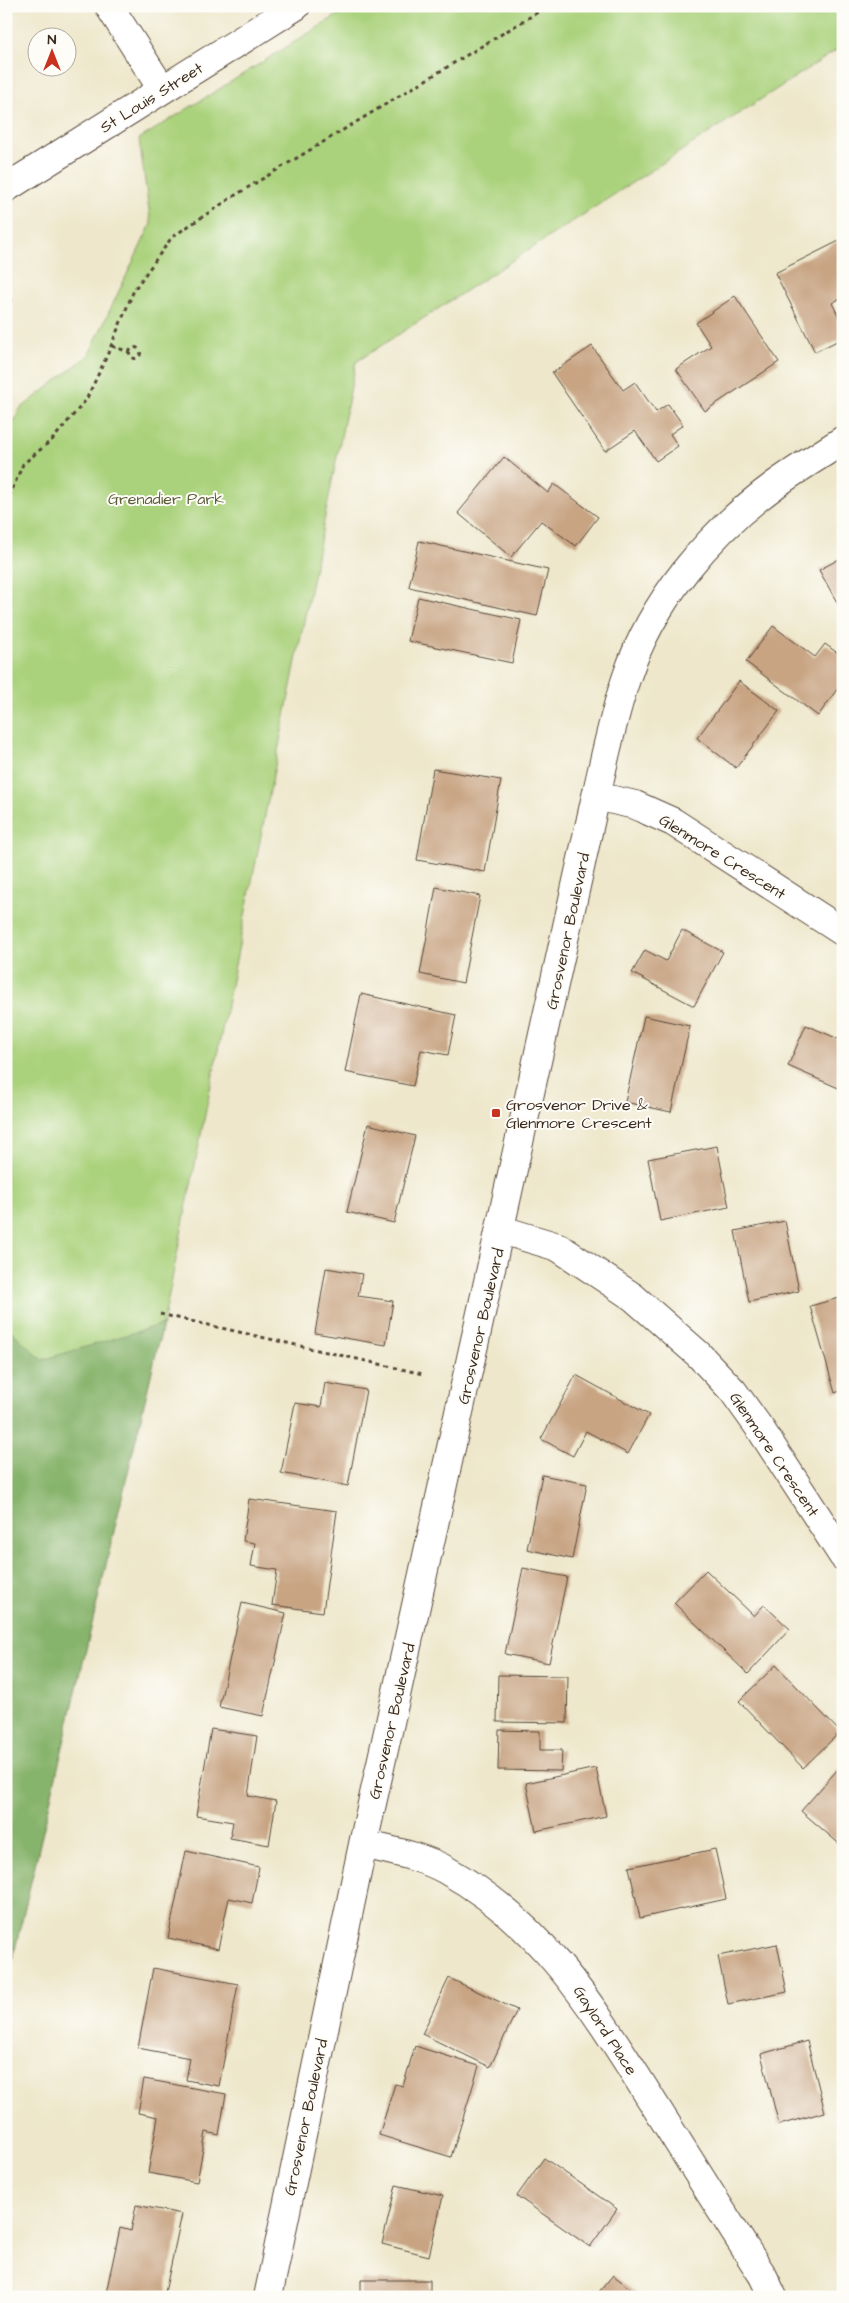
<svg xmlns="http://www.w3.org/2000/svg" width="849" height="2303" font-family="'Architects Daughter',sans-serif">
<rect width="100%" height="100%" fill="#fdfcf7"/>
<filter id="ink" filterUnits="userSpaceOnUse"><feTurbulence type="fractalNoise" baseFrequency=".02" numOctaves="2"/><feDisplacementMap in="SourceGraphic" scale="10" xChannelSelector="R" yChannelSelector="G"/><feConvolveMatrix kernelMatrix="1 2 1 2 8 2 1 2 1" color-interpolation-filters="sRGB"/></filter>
<filter id="wash" filterUnits="userSpaceOnUse"><feTurbulence type="fractalNoise" baseFrequency=".0096" numOctaves="4" result="noise"/><feDisplacementMap in="SourceGraphic" scale="20" xChannelSelector="R" yChannelSelector="G"/><feGaussianBlur stdDeviation="1.12" result="paint"/><feColorMatrix in="noise" values="0 0 0 0 0 0 0 0 0 0 0 0 0 0 0 0 0 1.4 0 .05"/><feComposite in="paint" operator="in"/></filter>
<g filter="url(#wash)">
<rect width="100%" height="100%" fill="#eee7cb"/>
<path fill="#aad27c" stroke="#727e4d" d="M352 6H843V46L356 362 163 1324 6 1987V439L20 409 88 356 151 224 139 139Z"/>
<path fill="#87b46c" stroke="#616f45" d="M163 1324 6 1987V1326L42 1360Z"/>
<g id="blocks">
<path fill="#c8a483" d="M843 239V297L832 303 843 325V338L815 352 775 273Z
M6 296 12 299 6 313Z
M735 296 779 362 705 411 676 369 711 346 696 323Z
M592 346 623 390 635 382 656 412 668 404 683 425 670 434 678 446 656 461 635 431 605 451 552 373Z
M504 457 548 493 554 484 598 517 576 546 541 521 511 557 458 513Z
M419 541 548 570 537 616 409 587Z
M843 557V613L819 570Z
M418 597 521 620 512 663 408 641Z
M773 626 815 657 825 644 843 657V681L818 716 746 662Z
M739 681 779 711 736 768 697 738Z
M433 769 501 780 485 872 417 860Z
M436 887 480 896 463 983 420 974Z
M682 930 723 952 694 1006 632 973 645 950 666 961Z
M361 994 456 1015 448 1055 421 1050 413 1086 345 1072Z
M644 1016 690 1026 671 1112 625 1102Z
M806 1025 843 1041V1090L788 1066Z
M368 1124 415 1136 394 1223 347 1212Z
M717 1146 729 1207 660 1221 648 1159Z
M785 1221 799 1291 749 1302 735 1231Z
M326 1268 362 1274 358 1296 393 1301 386 1345 315 1333Z
M843 1297V1390L835 1393 810 1306Z
M576 1375 649 1415 628 1454 586 1431 573 1456 541 1439Z
M325 1383 366 1390 348 1486 281 1473 295 1403 321 1407Z
M542 1475 587 1484 572 1559 527 1549Z
M249 1499 337 1511 323 1612 272 1605 277 1570 251 1566 255 1543 243 1541Z
M523 1568 567 1577 549 1663 505 1654Z
M706 1570 754 1616 764 1605 790 1629 748 1674 674 1603Z
M242 1603 286 1613 263 1716 219 1707Z
M776 1665 840 1732 803 1768 739 1701Z
M498 1675 568 1676 567 1723 497 1722Z
M211 1729 257 1736 248 1796 276 1801 269 1845 230 1838 233 1822 196 1816Z
M499 1730 540 1731V1750H562L561 1771 498 1770Z
M596 1768 606 1816 536 1831 526 1783Z
M838 1769 843 1774V1847L801 1811Z
M715 1849 726 1899 640 1918 629 1867Z
M186 1851 259 1867 252 1903 229 1898 218 1949 168 1938Z
M777 1944 787 1992 728 2004 718 1956Z
M153 1968 238 1984 219 2086 186 2080 190 2058 138 2048Z
M449 1978 517 2010 490 2067 422 2034Z
M807 2041 825 2112 779 2125 761 2054Z
M415 2046 479 2066 451 2157 379 2135 395 2084 403 2086Z
M144 2079 226 2094 219 2135 206 2132 197 2182 148 2173 158 2117 138 2113Z
M544 2158 617 2209 590 2247 517 2196Z
M396 2185 443 2196 429 2256 382 2244Z
M136 2205 182 2214 164 2297H123L106 2293 120 2228 131 2231Z
M613 2275 641 2297H595Z
M361 2280H430V2297H361Z"/>
</g>
</g>
<g filter="url(#ink)">
<use href="#blocks" fill-opacity="0" stroke="#564638" stroke-width="1"/>
<g fill="none" stroke-linecap="round" stroke-linejoin="round">
<defs>
<path id="minor" d="M109 6 162 89
M6 188 296 6
M596 796 635 805 673 822 843 932
M502 1230 558 1247 633 1297 698 1354 733 1391 761 1430 843 1556
M363 1844C391 1851 421 1856 446 1870 545 1925 596 2012 654 2104 690 2161 726 2219 763 2276L773 2297
M268 2297 363 1844 596 796C605 757 613 717 626 679 652 600 710 532 776 484 798 468 821 455 843 440"/>
</defs>
<use href="#minor" stroke="#564638" stroke-width="30"/>
<path stroke="#564638" stroke-width="3" stroke-dasharray="4 4" stroke-linecap="butt" d="M112 346 129 352
M129.5 353a5.5 5.5 0 1 1 11 0a5.5 5.5 0 1 1-11 0Z
M6 504 23 464 53 439 86 400 106 358 134 290 172 237 234 196 548 6
M160 1314 423 1374"/>
<use href="#minor" stroke="#fff" stroke-width="28"/>
</g>
</g>
<rect fill="#c8321e" stroke="#fdfcf7" stroke-width="2" x="491" y="1108" width="10" height="10" rx="2.5"/>
<g text-anchor="middle" stroke-width="4" stroke-linejoin="round" paint-order="stroke">
<g font-size="16" fill="#3b2a1e" stroke="#fdfcf7">
<text transform="translate(151 97) rotate(-32)" y="6">St Louis Street</text>
<text transform="translate(723 856) rotate(32)" y="6">Glenmore Crescent</text>
<text transform="translate(567 931) rotate(-78)" y="6">Grosvenor Boulevard</text>
<text transform="translate(480 1326) rotate(-77)" y="6">Grosvenor Boulevard</text>
<text transform="translate(775 1454) rotate(56)" y="6">Glenmore Crescent</text>
<text transform="translate(391 1721) rotate(-77)" y="6">Grosvenor Boulevard</text>
<text transform="translate(606 2030) rotate(57)" y="6">Gaylord Place</text>
<text transform="translate(305 2117) rotate(-78)" y="6">Grosvenor Boulevard</text>
</g>
<g font-size="16" fill="#5c5c3a" stroke="#fdfcf7">
<text x="166" y="504">Grenadier Park</text>
</g>
<g font-size="16" fill="#3b2a1e" stroke="#fdfcf7" text-anchor="start">
<text x="506" y="1110">Grosvenor Drive &amp;<tspan x="506" dy="18">Glenmore Crescent</tspan></text>
</g>
</g>
<rect width="849" height="2303" fill="none" stroke="#fdfcf7" stroke-width="25"/>
<g transform="translate(52 52)"><circle r="24" fill="#fdfcf7" stroke="#afa8a0"/>
<path d="M0-4L9 19L0 12L-9 19Z" fill="#c8321e"/>
<text y="-8" font-size="14" font-weight="bold" text-anchor="middle" fill="#3b2a1e">N</text>
</g>
</svg>
